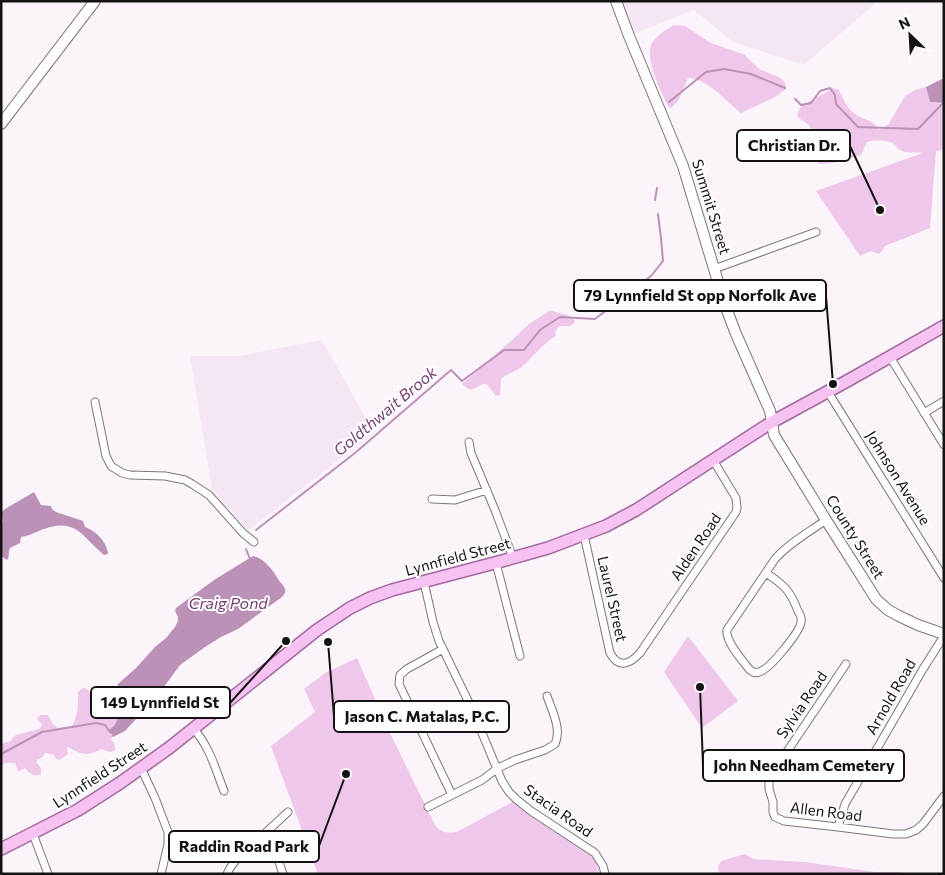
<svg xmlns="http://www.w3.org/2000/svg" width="945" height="875" font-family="Commissioner,sans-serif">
<rect width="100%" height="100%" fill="#fbf4fa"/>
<path fill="#f4e7f3" d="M620 1H878L804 65 733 42 694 10 633 34Z
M322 340 374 433 248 530 212 489 190 356H239Z"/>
<path fill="#efc7ea" d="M675 25 685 26 711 43 745 55 759 69 779 77 784 81 786 85V89L775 97 741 113C727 102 707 78 688 78L678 101 671 108 668 106C661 91 648 66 650 49 652 38 666 29 675 25Z
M926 87 930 102 943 104 944 105V150L936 151 930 228 885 246 882 251 879 254 871 251 860 256 816 191 923 153C909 152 901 155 893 143 884 140 876 140 867 142L861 155C847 159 833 164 819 164L817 161 818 157 817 155 810 153 813 150 819 148V146L809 125 797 116 798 112 802 105 827 92 832 88 839 90C843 99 847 108 855 114 863 120 874 120 879 130L888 125 905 96 915 90Z
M549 311H552C560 314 569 313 575 321 572 328 566 326 559 326L555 332 556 336 554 337C542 345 535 355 525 364 518 371 508 373 501 379L500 395 496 396C483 381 490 381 471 390L467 388 462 384 510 342 529 324Z
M688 636 738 701 702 728 664 672Z
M357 658 389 731 435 825C440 832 448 834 457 832L514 801 536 820 590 854 595 861 600 873V874H318L271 746 315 712 304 689 325 673Z
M83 688 87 689 96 700 102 699 105 703 111 705V710L117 720 114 726 110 730 113 737 111 739C113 743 117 746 114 751L110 752 101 749C86 757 83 755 68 747L67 748 68 754 60 760 56 759 54 755 46 753 43 755V757L38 759 36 762 41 768V774C35 778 29 773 25 768L20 771H18L15 763H4L1 767V744L11 741 13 737 16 735 39 729 42 726V724L37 719 40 715H48L53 724 58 728 72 726C78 716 78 704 78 692Z
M745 854 753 859 805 862 875 872H899L903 874H719L718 867 721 861Z"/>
<path fill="#bb91b7" d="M944 78V105L943 103 930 102 926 87Z
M34 492 41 505 51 506 52 509 56 512 83 521 85 527C96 531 107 542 108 554L104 555C80 535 76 516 39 531 33 533 28 536 21 537L20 543 10 548C8 552 10 556 7 560L1 556V525L3 522 1 513 5 509Z
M253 556C265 558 274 572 280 582 282 584 284 586 285 589 286 593 284 594 282 597L238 629 221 637 205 647 180 665 161 691 150 702 143 714 137 718 125 731 113 737 109 730 114 726 117 720 111 710V705L113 702 118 684 136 668 155 647 166 638 175 627 178 621V617L175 611 176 608 214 580Z"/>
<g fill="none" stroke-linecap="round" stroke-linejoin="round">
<path stroke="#bb91b7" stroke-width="2" d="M795 99 801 105 811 103 820 91 830 88 835 95 836 104 858 127 918 129 944 102
M669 102 706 72 724 69 751 74 785 88
M655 200 657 188
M256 530 355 453 451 370 462 381 504 350H524L540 330 560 317 595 319 651 276 663 261 661 238 658 214
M246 549 250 559
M1 754 42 732 96 723 105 725 110 732 112 731"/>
<defs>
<path id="street" d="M714 269 816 232
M890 357 944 445
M828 392 944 578
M95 402 106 456 111 466 122 473 130 475 165 476 185 480 192 484 209 495 243 533 254 542
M924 413 944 401
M469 442 471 453 495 510 513 558
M432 499 455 500 487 490
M584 535 610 653C619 669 630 664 640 653L736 512 737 508 736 498 713 460
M496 563 520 656
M766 573C784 585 790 590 798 611 800 614 802 618 801 622 800 632 769 670 759 672 755 674 752 672 749 669 742 660 725 641 727 630L775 559C789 543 809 532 826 520
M424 582 433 622 439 641 472 709 502 781 509 792 516 799 531 811 595 853 603 866 605 874
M443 649 407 669 400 675 399 684 452 795
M846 664 776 768 769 782V789L773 802V812L775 817 784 821 838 827 893 834H906L916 830 923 824 944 796
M193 728C210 747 215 768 224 791
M141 768 155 798 168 832V844L161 874
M428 807 482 780 498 768 515 760 545 750 555 744C562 729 552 711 547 696
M838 827 845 804 923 669 944 636
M33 834 48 874
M263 835C275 843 278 860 283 874
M227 874 230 868 236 860 288 812"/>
<path id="secondary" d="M616 1 629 36 683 166 725 305 736 334 770 411 774 435 826 520 876 599 888 610 899 616 918 625 944 634
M1 124 95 1"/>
<path id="primary" d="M1 849 78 810 120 783 169 748 317 630 350 608 370 598 392 590 502 561 548 548 606 526 636 510 713 460 772 422 849 380 944 326"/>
</defs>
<use href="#street" stroke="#7c767b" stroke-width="9"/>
<use href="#secondary" stroke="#7c767b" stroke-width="12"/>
<use href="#primary" stroke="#a26a9e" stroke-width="14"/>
<use href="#street" stroke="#fff" stroke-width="7"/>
<use href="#secondary" stroke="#fff" stroke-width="10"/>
<use href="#primary" stroke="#f5c2f1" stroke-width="11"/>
</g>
<g text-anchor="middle" stroke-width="4" stroke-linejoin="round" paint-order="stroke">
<g font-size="15" fill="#151214" stroke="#fff">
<text transform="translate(711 207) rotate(73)" y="5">Summit Street</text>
<text transform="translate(898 478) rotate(58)" y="5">Johnson Avenue</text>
<text transform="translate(855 537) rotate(58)" y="5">County Street</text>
<text transform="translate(696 547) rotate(-56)" y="5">Alden Road</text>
<text transform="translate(458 557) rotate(-15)" y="5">Lynnfield Street</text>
<text transform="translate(612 599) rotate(77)" y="5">Laurel Street</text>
<text transform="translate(891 697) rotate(-60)" y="5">Arnold Road</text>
<text transform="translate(802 705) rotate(-56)" y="5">Sylvia Road</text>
<text transform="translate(100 775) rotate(-33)" y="5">Lynnfield Street</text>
<text transform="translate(558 811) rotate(35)" y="5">Stacia Road</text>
<text transform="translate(826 812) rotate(7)" y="5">Allen Road</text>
</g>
<g font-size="16" font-style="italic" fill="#743e70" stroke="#fff">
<text transform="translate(385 411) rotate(-40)" y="6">Goldthwait Brook</text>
<text x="228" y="609">Craig Pond</text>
</g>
</g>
<path fill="none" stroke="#151214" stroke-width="2" d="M880 210L850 146M833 384L826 296M286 641L230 703M328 642L334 716M700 687L703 765M346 774L319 846"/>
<g fill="#151214" stroke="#fff" stroke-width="2">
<circle cx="880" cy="210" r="5"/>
<circle cx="833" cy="384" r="5"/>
<circle cx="286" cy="641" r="5"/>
<circle cx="328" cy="642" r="5"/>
<circle cx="700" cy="687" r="5"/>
<circle cx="346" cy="774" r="5"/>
</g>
<g fill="#fff" stroke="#151214" stroke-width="2">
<rect x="737" y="130" width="113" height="31" rx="5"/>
<rect x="574" y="280" width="252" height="31" rx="5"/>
<rect x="91" y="687" width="139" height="31" rx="5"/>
<rect x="334" y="701" width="175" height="31" rx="5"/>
<rect x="703" y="750" width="201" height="31" rx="5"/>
<rect x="169" y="831" width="150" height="31" rx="5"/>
</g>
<g font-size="16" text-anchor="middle" font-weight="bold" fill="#151214">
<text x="794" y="151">Christian Dr.</text>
<text x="700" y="301">79 Lynnfield St opp Norfolk Ave</text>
<text x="160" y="708">149 Lynnfield St</text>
<text x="422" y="722">Jason C. Matalas, P.C.</text>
<text x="804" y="771">John Needham Cemetery</text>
<text x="244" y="852">Raddin Road Park</text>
</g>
<rect width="945" height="875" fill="none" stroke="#151214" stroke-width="5"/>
<g transform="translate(910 35) rotate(335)" stroke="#ffffff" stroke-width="4" paint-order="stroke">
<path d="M0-4L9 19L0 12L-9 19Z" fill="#151214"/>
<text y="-8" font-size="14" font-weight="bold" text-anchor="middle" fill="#151214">N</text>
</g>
</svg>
